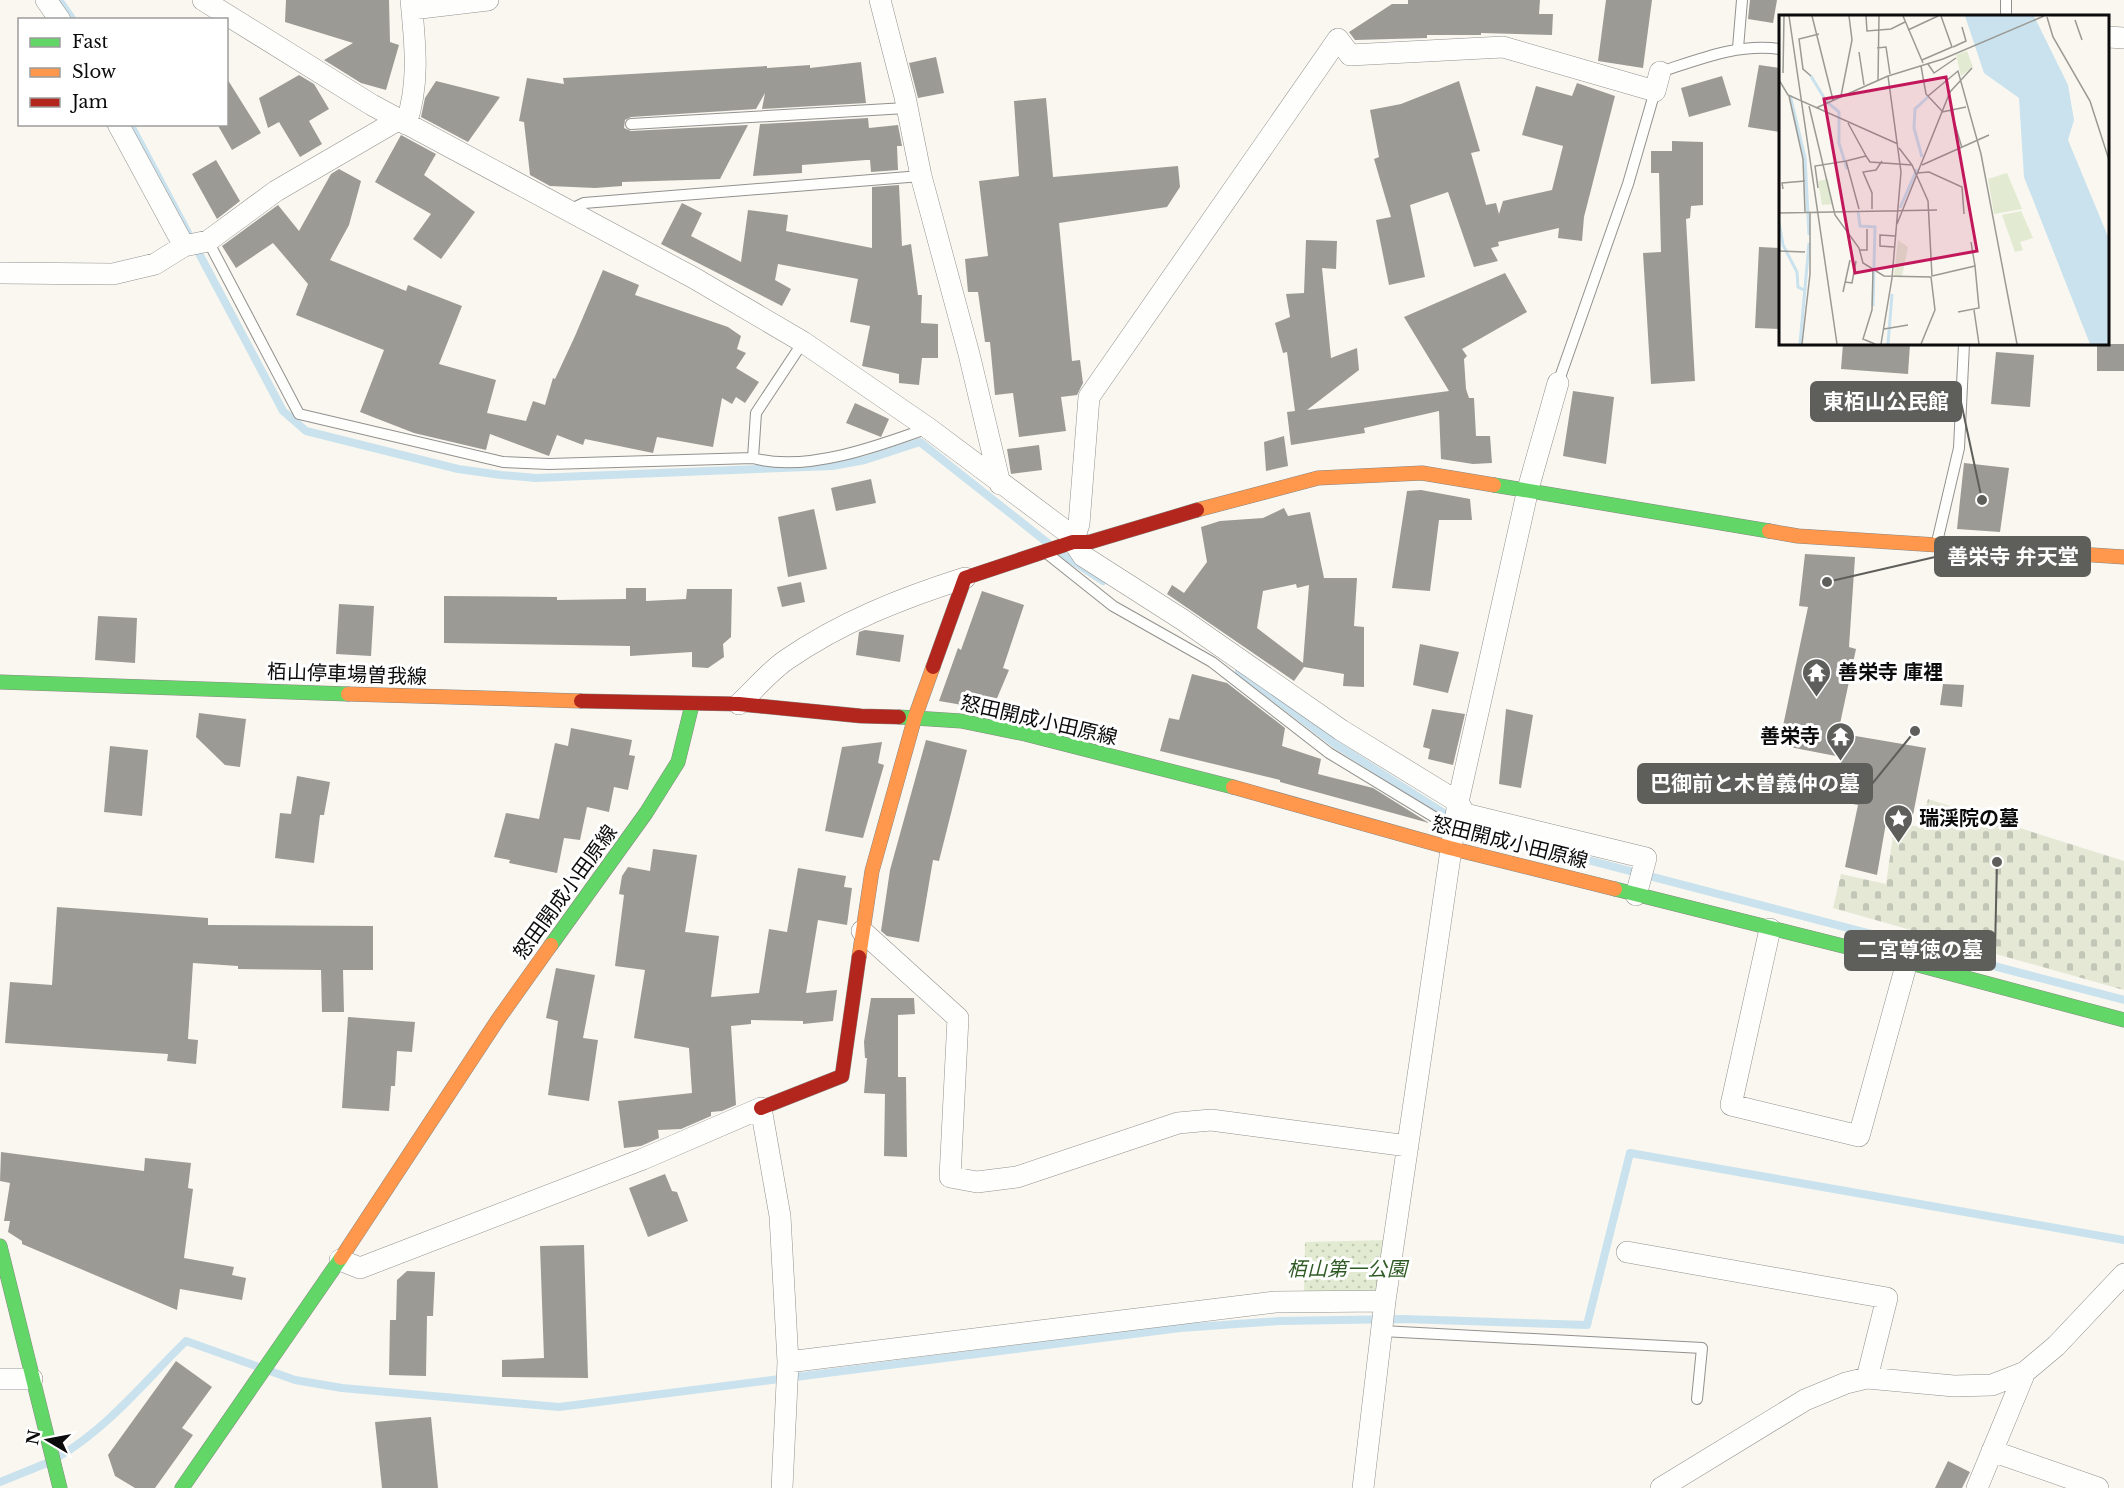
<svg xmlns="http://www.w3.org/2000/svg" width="2124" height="1488" font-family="'Libre Baskerville','Noto Sans JP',serif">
<defs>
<pattern id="cemetery-stones" width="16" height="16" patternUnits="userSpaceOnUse" patternTransform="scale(1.5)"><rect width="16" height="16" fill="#e4e8d5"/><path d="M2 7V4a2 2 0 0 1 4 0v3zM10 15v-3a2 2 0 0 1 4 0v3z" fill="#c2c6b6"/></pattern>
<pattern id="park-dots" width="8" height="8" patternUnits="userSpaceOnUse" patternTransform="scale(1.5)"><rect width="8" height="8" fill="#e2ebd1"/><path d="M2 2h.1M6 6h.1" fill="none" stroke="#c1c8b2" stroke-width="1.8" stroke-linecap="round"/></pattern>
</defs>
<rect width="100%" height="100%" fill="#f9f7ef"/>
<path fill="url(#cemetery-stones)" d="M1928 799 2124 861V990L1833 908 1841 874 1886 884 1895 822 1920 827Z"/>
<path fill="url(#park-dots)" d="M1389 1240 1381 1296 1304 1298 1305 1242Z"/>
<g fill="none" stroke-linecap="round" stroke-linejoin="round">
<path stroke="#c9e2ee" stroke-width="8" d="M59 0 73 20
M130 124 283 411 306 431 458 469 501 475 536 478 832 466 865 460 920 442 1049 544
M1062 554 1103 581
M1239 671 1335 744 1469 829 2124 1000
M58 1457C107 1429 146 1380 186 1341L295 1380 342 1388 559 1407 1180 1328 1279 1321 1404 1319 1587 1325 1630 1153 2124 1240
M0 1482 47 1463"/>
</g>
<path fill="#9c9a95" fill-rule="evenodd" d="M286 0H389L390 42 399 45 386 90 361 83 324 60 353 43 285 22Z
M1408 0H1540L1539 14H1553L1552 35 1481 33V35H1427V38L1355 40 1349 32 1392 4H1408Z
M1606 0H1652L1643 68 1598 61Z
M1750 0H1777L1773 23 1748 19Z
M936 57 944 93 918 98 909 63Z
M861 62 866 103 762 109 765 93 756 109 631 117 625 120 624 128 631 131 748 125 720 179 622 182V186L595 188 550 186 530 175 524 122 519 121 527 78 564 84 563 78 767 66V68L810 65V68Z
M1759 65 1780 68V132L1748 127Z
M299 75 314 84 329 109 309 121 322 144 300 157 279 122 268 128 259 98Z
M1722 76 1731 105 1689 117 1681 88Z
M226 77 261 133 232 150 217 124H226Z
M436 81 500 97 468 142 421 117 425 98Z
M1459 81 1480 151 1471 153 1486 205 1496 203 1499 214 1503 201 1552 190 1563 146 1522 135 1536 86 1572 96 1577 83 1615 96 1584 217 1582 241 1558 238 1559 228 1498 242 1499 246 1491 248 1498 261 1474 267 1448 192 1410 205 1425 277 1389 285 1376 220 1391 217 1374 159 1379 157 1370 110 1401 104Z
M1046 98 1053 177 1178 166 1180 187 1167 207 1059 223 1072 361 1080 360 1083 383 1077 395 1061 397 1066 431 1019 437 1013 393 995 395 990 342H985L978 292H968L965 259 988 256 979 181 1019 176 1014 101Z
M868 118 869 128 898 125 902 146H897L898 170 871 172 870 160H866L802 165V173L753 176 760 124Z
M401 135 436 154 424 175 475 212 441 259 413 239 431 214 375 182Z
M1672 141 1703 142V205L1691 206 1690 218 1686 219 1695 381 1651 384 1643 253 1661 252 1659 173H1651V151H1672Z
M216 160 240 201 217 219 192 174Z
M339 169 361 181 349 225 330 260 406 291 408 285 462 306 439 364 496 380 487 413 526 421 533 401 545 405 553 378 555 379 575 336 603 270 639 285 635 295 728 327 741 336 737 349 746 353 736 368 759 382 745 403 736 397 732 404 722 398 713 447 657 437 653 453 585 439 583 445 557 435 549 456 490 434 486 450 414 433 360 412 384 350 296 315 308 284 273 243 236 268 222 246 278 205 299 231 331 174Z
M899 185 902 246 911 244 918 295H922L921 323 938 324V358H922L919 385 899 383V374L862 366 870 326 850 322 858 279 778 264 775 280 791 289 782 306 661 244 682 203 702 213 691 236 741 262 748 210 788 215 786 231 872 248V187Z
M1306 240 1337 241 1336 269 1322 268 1331 358 1357 348 1359 370 1307 410 1449 391 1404 317 1505 273 1527 312 1462 349 1467 356 1464 359 1466 389 1469 398H1474L1476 436H1490L1492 463 1473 464 1441 459 1439 411 1364 428 1365 433 1291 445 1287 412 1295 411 1287 352 1283 353 1275 323 1290 317 1286 294 1304 293Z
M1759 247 1780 248V329L1755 328Z
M1843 344H1910L1908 374 1841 369Z
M2097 344H2124V371H2097Z
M1996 352 2034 355 2030 407 1991 404Z
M1573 391 1614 397 1606 464 1563 456Z
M855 403 889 419 881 437 846 423Z
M1284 436 1288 466 1266 471 1264 442Z
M1039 445 1042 470 1011 474 1007 449Z
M1964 463 2009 468 2000 532 1957 529Z
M871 479 876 503 836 511 831 488Z
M1421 490 1470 499 1472 520H1439L1430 591 1392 588 1407 491Z
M1284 508 1288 516 1310 512 1324 578H1357L1354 626 1364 627V687L1343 686 1344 674 1304 667 1294 681 1167 594 1172 585 1184 593 1207 562 1201 527 1220 521 1263 518ZM1296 584 1297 588 1309 585 1303 663 1257 628 1263 591Z
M814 509 827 569 788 577 778 517Z
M1805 554 1855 557 1849 647 1856 649 1838 733 1926 748 1913 815 1888 811 1877 875 1845 867 1858 805 1832 800 1841 757 1779 745 1808 607 1799 606Z
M801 582 805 602 782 607 777 587Z
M626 588H646V601L686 599 687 589H732L731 637 723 644 724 657 708 668 692 667V652L630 656V646L444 643V596L557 597V600L626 599Z
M982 591 1024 605 1003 668 1009 670 992 710 939 701 958 648 961 650Z
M339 604 374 606 371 656 336 654Z
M98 616 137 618 135 663 95 660Z
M865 630 904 635 900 662 856 655 859 632Z
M1420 644 1459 652 1448 693 1413 685Z
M1192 674 1227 683 1285 728 1282 746 1321 759 1318 774 1373 788 1429 823 1280 782V780L1160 751 1169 718 1179 720Z
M1943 684 1964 685 1962 707 1940 705Z
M1432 709 1465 714 1453 765 1428 759 1430 749 1423 747Z
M1506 709 1533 715 1521 788 1499 784Z
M199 713 246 719 240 767 225 765 196 737Z
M571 728 632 740 629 755 635 756 628 790 614 787 609 812 587 807 580 840 564 838 557 873 509 863 510 860 494 857 506 813 539 819 555 743 568 746Z
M926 740 967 750 939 861 933 860 919 942 887 936 881 931 890 870Z
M882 742 878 763 884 765 863 838 825 831 842 747Z
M110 746 148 750 142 816 104 812Z
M297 776 330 782 324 815H320L314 863 275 858 280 813 291 814Z
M653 849 697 855 685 932 719 936 711 997 759 993 769 929 787 932 798 868 846 876 844 887 852 888 847 925 818 920 806 993 837 990 833 1021 803 1024V1021L751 1020V1024L731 1026 736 1105 722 1111 711 1112V1116L681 1129 658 1130 659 1138 641 1146 624 1148 618 1101 692 1093 689 1048 634 1038 645 970 615 966 624 895 619 894 622 876 628 867 650 871Z
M57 907 208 918V925L373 926V970H343L344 1012H322L321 970 238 969V966L193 963 188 1039 198 1040 196 1064 167 1061 168 1054 5 1043 10 982 52 985Z
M556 968 595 975 583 1038 598 1040 589 1101 548 1095 558 1021 546 1018Z
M871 998H914L915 1014 898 1015V1077H906L907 1157 884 1156 885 1094 864 1093 867 1058H865L864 1042Z
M348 1017 415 1022 412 1052 397 1051 395 1086H391L389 1111 342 1108Z
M1 1152 144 1171 145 1158 191 1163 188 1188 193 1189 184 1258 234 1267 232 1275 246 1278 242 1300 180 1289 177 1310 22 1244V1241L8 1232 10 1221H4L10 1183 0 1181Z
M665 1174 672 1191 677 1192 688 1221 648 1237 629 1188Z
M584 1245 588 1378 502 1377V1360L544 1358 540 1246Z
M407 1271 435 1272 433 1316H427L426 1376 389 1375 390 1320H396L397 1280Z
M176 1361 212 1387 182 1428 193 1435 155 1488H135L115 1476 108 1455Z
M431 1417 438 1488H382L375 1422Z
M1948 1461 1970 1472 1962 1488H1935Z"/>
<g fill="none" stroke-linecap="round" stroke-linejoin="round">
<defs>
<path id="lane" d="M2006 0V16
M1738 48 1742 0
M1660 72C1700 59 1738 43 1780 49
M631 124 906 108
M567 211 584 203 921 176
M208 241 299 414 503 462 549 464 753 458 756 413 803 342
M1558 383 1628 184 1655 91
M753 458C805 473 879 446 928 428
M1937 542 1959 448 1964 344
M1049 555 1113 606 1212 662 1329 753 1454 829
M1382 1331 1702 1348 1697 1399"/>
<path id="street" d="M46 0 60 20
M203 0 372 105 694 278 803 342 928 428 1067 532 1083 556 1183 620 1341 730 1458 802 1465 814 1646 858 1636 895
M880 0 905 97 921 176 969 354 1000 484
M412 9 488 0
M2108 37 2124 38
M118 124 184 246
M406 124C420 83 415 43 411 0
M0 273 113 274 155 264 184 246 208 241 276 191 398 120
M1073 542 1079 524 1089 397 1338 39 1350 55 1503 47 1655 91 1660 72
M739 704C754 690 769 672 786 660 841 622 902 598 965 578
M1770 929 1731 1105 1859 1136 1907 962
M862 931 958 1018 950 1177 977 1182 1017 1177 1178 1123 1211 1120 1408 1146
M1627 1252 1887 1298 1867 1378
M340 1260 360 1268 643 1159 761 1108 780 1216 788 1362
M0 1379H32
M1992 1451 2098 1488
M782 1488 788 1362 1275 1302 1385 1301
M1363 1488 1385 1301 1458 802 1528 489 1558 383
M1661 1488 1805 1400 1846 1383 1867 1378 1954 1386 1992 1385 2025 1372 2056 1346 2124 1274
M1977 1488 2025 1372"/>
<path id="fast" d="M1494 485 1769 531
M0 682 348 694
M899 717 961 721 1025 734 1233 787
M1615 889 1907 962 2124 1020
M551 945 646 813 678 762 692 705
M0 1246 60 1488
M182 1488 341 1258"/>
<path id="slow" d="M1197 510 1318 478 1422 473 1494 485
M1769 531 1798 536 2124 557
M348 694 581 701
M1233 787 1450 848 1615 889
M859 957 872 871 915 717 933 667
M341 1258 499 1018 551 945"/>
<path id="jam" d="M933 667 965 578 1073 542H1090L1197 510
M581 701 739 704 861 716 899 717
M761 1108 842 1076 859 957"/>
</defs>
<use href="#lane" stroke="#92918e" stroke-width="12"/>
<use href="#street" stroke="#92918e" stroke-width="22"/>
<use href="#fast" stroke="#898884" stroke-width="15"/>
<use href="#slow" stroke="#898884" stroke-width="15"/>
<use href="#jam" stroke="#898884" stroke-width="15"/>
<use href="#lane" stroke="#fefefd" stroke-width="10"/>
<use href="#street" stroke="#fefefd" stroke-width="21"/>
<use href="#fast" stroke="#63d668" stroke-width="14"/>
<use href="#slow" stroke="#ff974d" stroke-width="14"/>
<use href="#jam" stroke="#b3261e" stroke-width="14"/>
</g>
<defs>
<symbol id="temple-pin" viewBox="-11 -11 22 30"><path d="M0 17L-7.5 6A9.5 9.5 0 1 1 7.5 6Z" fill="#5e5e5b" stroke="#fff"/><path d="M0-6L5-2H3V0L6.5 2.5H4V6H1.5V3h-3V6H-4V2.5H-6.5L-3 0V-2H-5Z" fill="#fff"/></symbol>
<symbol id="sight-pin" viewBox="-11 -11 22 30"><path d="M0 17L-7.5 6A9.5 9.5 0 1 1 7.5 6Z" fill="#5e5e5b" stroke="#fff"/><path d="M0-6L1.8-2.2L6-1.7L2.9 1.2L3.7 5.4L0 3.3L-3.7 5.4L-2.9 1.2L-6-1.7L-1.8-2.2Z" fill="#fff"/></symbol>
</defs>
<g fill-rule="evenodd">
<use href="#temple-pin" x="1800" y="656" width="33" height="45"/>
<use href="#temple-pin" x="1824" y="720" width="33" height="45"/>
<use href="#sight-pin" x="1882" y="802" width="33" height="45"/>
</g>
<g text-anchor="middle" stroke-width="6" stroke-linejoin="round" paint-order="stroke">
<g font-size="20" font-weight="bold" fill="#0b0b0b" stroke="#fff" text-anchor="start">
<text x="1838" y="679">善栄寺 庫裡</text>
<text x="1820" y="743" text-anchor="end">善栄寺</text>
<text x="1919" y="825">瑞渓院の墓</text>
</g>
<g font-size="20" fill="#0b0b0b" stroke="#fff">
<text transform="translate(347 674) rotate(2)" y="7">栢山停車場曽我線</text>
<text transform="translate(1039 720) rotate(13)" y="7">怒田開成小田原線</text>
<text transform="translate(1510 842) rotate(14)" y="7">怒田開成小田原線</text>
<text transform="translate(565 892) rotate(-54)" y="7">怒田開成小田原線</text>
</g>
<g font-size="20" font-style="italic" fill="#2f5a24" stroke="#fff">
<text x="1347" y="1276">栢山第一公園</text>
</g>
</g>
<g transform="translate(1779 15)">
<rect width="330" height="330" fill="#f9f7ef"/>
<path d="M228 158 243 194 215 199 209 164ZM242 196 254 223 241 227 244 235 236 237 223 200Z" fill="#e2ebd1"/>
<path d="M119 225 129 232 123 261H115Z" fill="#e4e8d5"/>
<path d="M188 36 194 52 182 61 177 40ZM49 164 54 189 43 190 39 166Z" fill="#e2ebd1"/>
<path d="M186 1H255L289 70 295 105 289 125 330 224V329H311L245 162 240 83 205 58Z" fill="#c9e2ee"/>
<path fill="none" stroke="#c9e2ee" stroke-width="3" d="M32 61 47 86 60 97V128L68 154M11 80 26 143 30 220M143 142 135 113 136 94 149 82M121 193 138 154M79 196 81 211 96 212 94 291M0 207 4 230 18 257 19 272 27 276M21 329 30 228M109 329 113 279"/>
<path fill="none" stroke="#9a9994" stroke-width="1.5" d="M10 1 58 329M33 1 54 85M87 1 88 16 112 14 126 7M124 1 144 48M268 2 274 22 311 86 330 145M296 5 303 25M129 15 159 1M174 32 187 26 183 12M98 33 107 32 111 59M80 37 85 70M143 45 173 32 162 1M149 49 155 58 177 43M142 51 147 79 163 96M4 58 5 1M32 61 24 54 20 24 40 19M0 65 9 80 119 129M99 65 100 1M10 81 24 144 26 197M62 81 73 25 70 1M149 81 179 56 202 139 238 329M30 91 56 200 80 233 84 248 105 261 152 262 156 295 142 329M37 93 109 61M172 96 183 133M163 97 187 92M120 133 133 150M87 141 91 147 133 150 149 186 153 261M67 146 87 141 69 108M143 150 210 120M138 158 150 157 183 172 185 199M39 173 36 151 67 146 80 194M4 174 3 168 26 166M93 194V178L84 157 97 155 103 146M0 198 158 195M118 209 171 77 193 53M192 227 196 251M115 232 101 231V220L116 221M81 235H88V214M0 236 26 237M94 255 93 295 84 324 96 329M153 261 196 251 200 293 179 297M66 267 73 268 77 246M64 277 71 245M195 295 200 329M105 314 129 310M23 329 31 259V197M102 329 113 263 122 157 109 61 164 44 265 1"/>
<path fill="#c2185b" fill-opacity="0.15" stroke="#c2185b" stroke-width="3" d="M167 62 198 236 76 258 45 84Z"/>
<rect width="330" height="330" fill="none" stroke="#0b0b0b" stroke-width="3"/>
</g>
<path fill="none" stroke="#5e5e5b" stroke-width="2" d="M1982 500L1961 402M1827 582L1935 557M1915 731L1872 784M1997 862L1995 950"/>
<g fill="#5e5e5b" stroke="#fff" stroke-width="2">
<circle cx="1982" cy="500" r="6"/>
<circle cx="1827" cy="582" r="6"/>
<circle cx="1915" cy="731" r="6"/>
<circle cx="1997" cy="862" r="6"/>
</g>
<g fill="#5e5e5b" stroke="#5e5e5b" stroke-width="2">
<rect x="1811" y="382" width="150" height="39" rx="6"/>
<rect x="1935" y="537" width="155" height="39" rx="6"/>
<rect x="1638" y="764" width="234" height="39" rx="6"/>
<rect x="1845" y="931" width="150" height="39" rx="6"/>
</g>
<g font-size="21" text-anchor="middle" font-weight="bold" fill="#fff">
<text x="1886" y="409">東栢山公民館</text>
<text x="2013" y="564">善栄寺 弁天堂</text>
<text x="1755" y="791">巴御前と木曽義仲の墓</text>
<text x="1920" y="957">二宮尊徳の墓</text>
</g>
<rect x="18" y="18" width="210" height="108" fill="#ffffff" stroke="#9d9d9d" stroke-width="1.5"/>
<rect x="30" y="38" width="30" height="9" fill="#63d668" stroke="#9d9d9d" stroke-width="1.5"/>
<text x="72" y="48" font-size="18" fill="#0b0b0b">Fast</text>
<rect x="30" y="68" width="30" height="9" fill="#ff974d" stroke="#9d9d9d" stroke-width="1.5"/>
<text x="72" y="78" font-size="18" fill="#0b0b0b">Slow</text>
<rect x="30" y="98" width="30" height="9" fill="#b3261e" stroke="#9d9d9d" stroke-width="1.5"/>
<text x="72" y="108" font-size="18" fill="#0b0b0b">Jam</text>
<g transform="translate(48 1440) rotate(280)" stroke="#ffffff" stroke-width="4.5" paint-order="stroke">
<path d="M0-4.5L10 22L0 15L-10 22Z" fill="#0b0b0b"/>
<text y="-9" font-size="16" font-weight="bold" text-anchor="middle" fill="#0b0b0b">N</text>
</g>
</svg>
